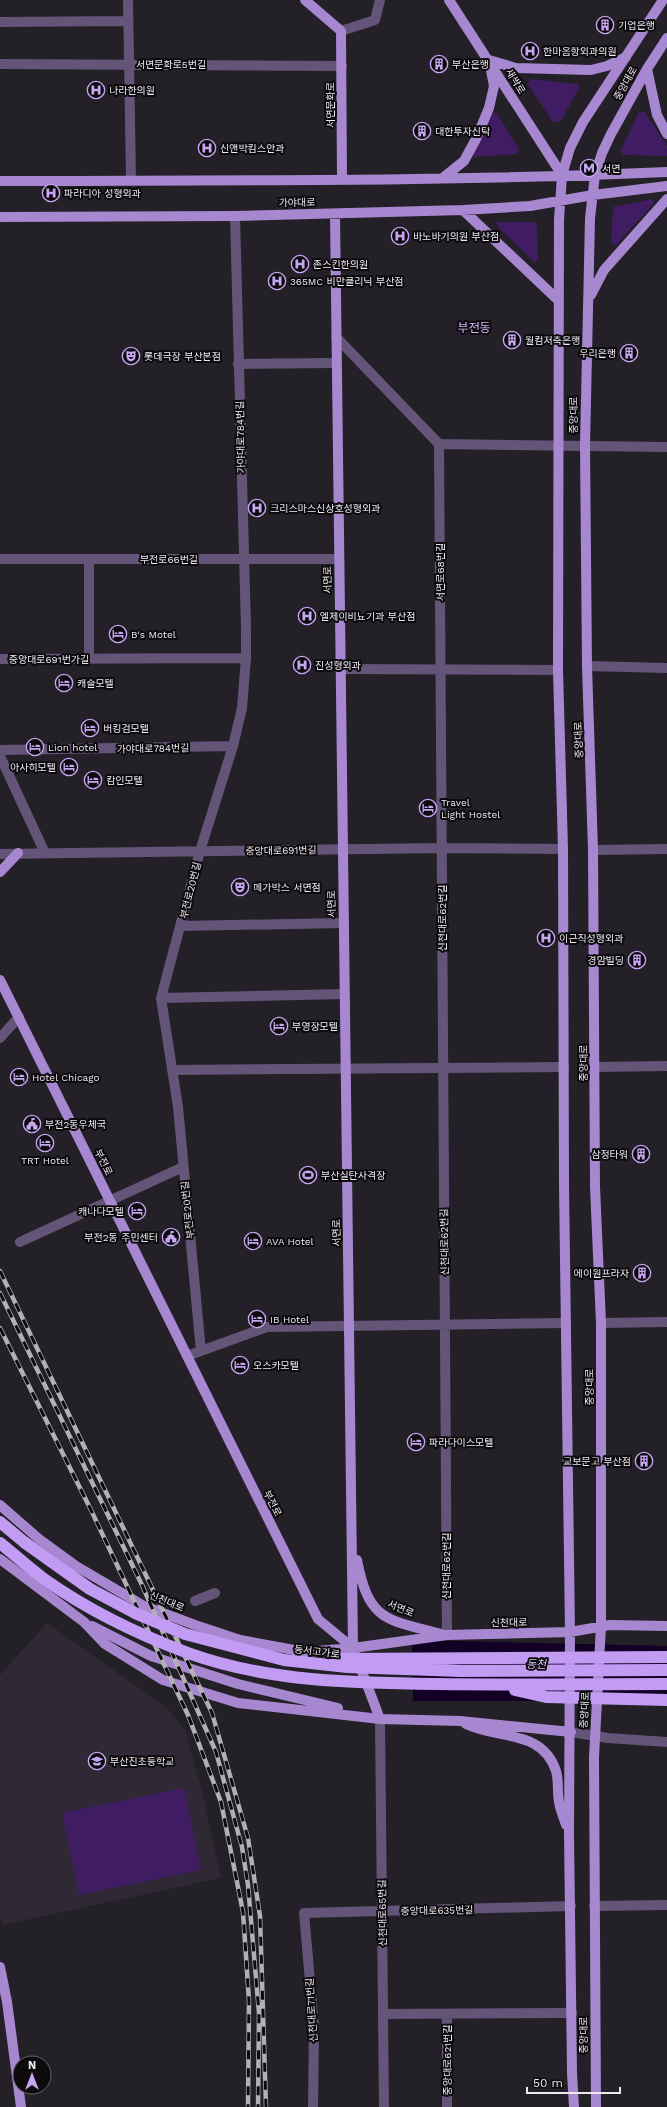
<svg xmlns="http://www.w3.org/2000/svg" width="667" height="2107" font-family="'Work Sans','Noto Sans KR',sans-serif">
<rect width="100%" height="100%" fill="#232027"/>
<path fill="#2e2935" d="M47 1623 167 1708 185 1730 202 1792 221 1878 2 1925 0 1914V1675Z"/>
<path fill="#401d62" d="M530 79 578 84 580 87 560 122H553L527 83Z
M496 112 519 149 517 154 474 157 472 155 493 113Z
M639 112H645L667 146V156L623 155 620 151Z
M652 199 654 203 616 245 611 244 613 207Z
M497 222H535L537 225 538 261 534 262 497 226Z
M184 1788 201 1870 79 1895 62 1813Z"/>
<path fill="#130125" d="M412 1640 667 1646V1701H413Z"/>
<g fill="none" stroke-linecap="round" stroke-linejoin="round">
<path stroke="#645578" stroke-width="10" d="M128 0 131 180
M0 22 128 21
M341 31 375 20 380 0
M0 64 342 66
M336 337 439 444 447 1635
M238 364 336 363
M439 444 667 447
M0 559H339
M89 559V659
M0 659 246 658
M587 666 667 668
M340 669 558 670
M0 750 233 746
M0 756 45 853
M593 850 667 849
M0 854 442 848 563 849
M181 926 343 923
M161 998 344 994
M0 1038 19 1017
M595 1067 667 1066
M172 1070 564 1067
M20 1242 183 1167
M601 1323 667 1322
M201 1351 178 1107 161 998 200 851 233 746 242 708 246 658V628L235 216
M187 1356 267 1327 566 1323
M195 1601 215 1593
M380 1719 384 2107
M571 1732 608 1738 667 1742
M594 1906 667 1905
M383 2014 572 2013
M313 2107 314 2027 304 1913 571 1906
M447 2107V2014"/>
<path stroke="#a788d0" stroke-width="10" d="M305 0 341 31 342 179
M449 0 562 175
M647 69 657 115 667 134
M444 177 464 161 476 139 489 108 494 86 489 60 516 68 591 70 607 66 626 57
M0 181C222 180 445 182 667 172
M463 210 558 300
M335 214 353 1648 380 1719
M0 217 235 216 463 210 530 206 593 195 667 186
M591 295 604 270 667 199
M0 872 18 853
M0 980 318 1619 353 1648
M0 1505 39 1539 76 1566 144 1606 195 1625 240 1640 305 1652 353 1648 447 1635 570 1632 610 1625 667 1626
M0 1559 84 1622 105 1644 163 1680 238 1703 380 1719 460 1721 571 1732
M357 1560C369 1622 386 1619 441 1634
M92 1626 151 1656 238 1684 338 1708
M466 1724C499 1740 542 1729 556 1771 559 1781 557 1792 559 1802 560 1810 564 1818 566 1825
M0 1967 7 2002 21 2107
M574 2107 572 2073 569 1833 570 1632 564 1184 563 849 558 670 559 220 562 175 570 148 583 122 663 0
M596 2107 594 1757 601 1626V1323L595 1187 593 850 587 666 585 446 590 218 595 175 602 153 611 134 647 69 667 38"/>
<defs>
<path id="rail" d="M0 1271 212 1713 248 1838 260 1916 266 2107
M0 1293 142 1585 216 1752 242 1847 248 1885 259 2013 258 2107
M0 1328 91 1510 188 1715 221 1802 243 1912 249 2001 248 2107"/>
</defs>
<use href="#rail" stroke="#b2b0b5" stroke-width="4.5"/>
<use href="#rail" stroke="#0c0a0d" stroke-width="3" stroke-dasharray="9" stroke-linecap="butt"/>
<path stroke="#c29cf3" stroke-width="12" d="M0 1522 24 1542 90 1589 137 1614 185 1634 284 1660 347 1667 460 1671 667 1670
M0 1543C15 1555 29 1568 44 1579 88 1610 137 1634 188 1653 268 1682 354 1683 438 1684 514 1685 591 1684 667 1684
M338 1659 667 1657
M515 1690 546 1697 667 1700"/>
</g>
<defs>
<symbol id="building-ring" viewBox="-11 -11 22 22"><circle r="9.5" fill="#0c0a0d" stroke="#c6a6f0" stroke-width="1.5"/><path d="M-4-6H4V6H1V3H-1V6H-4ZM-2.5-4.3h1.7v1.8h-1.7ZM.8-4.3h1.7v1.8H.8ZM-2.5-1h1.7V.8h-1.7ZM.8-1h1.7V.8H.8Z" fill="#c6a6f0"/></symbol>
<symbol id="hospital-ring" viewBox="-11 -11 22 22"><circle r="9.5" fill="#0c0a0d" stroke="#c6a6f0" stroke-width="1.5"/><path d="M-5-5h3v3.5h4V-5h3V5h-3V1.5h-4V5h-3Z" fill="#c6a6f0"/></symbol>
<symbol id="metro-ring" viewBox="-11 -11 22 22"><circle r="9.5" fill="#0c0a0d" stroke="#c6a6f0" stroke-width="1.5"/><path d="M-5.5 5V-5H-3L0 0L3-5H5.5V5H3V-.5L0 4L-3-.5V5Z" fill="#c6a6f0"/></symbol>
<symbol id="theatre-ring" viewBox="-11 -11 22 22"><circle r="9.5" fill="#0c0a0d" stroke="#c6a6f0" stroke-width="1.5"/><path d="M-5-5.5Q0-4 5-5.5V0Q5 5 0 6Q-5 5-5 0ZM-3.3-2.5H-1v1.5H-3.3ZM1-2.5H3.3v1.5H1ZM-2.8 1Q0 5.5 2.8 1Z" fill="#c6a6f0"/></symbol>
<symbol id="hotel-ring" viewBox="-11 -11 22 22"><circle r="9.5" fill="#0c0a0d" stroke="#c6a6f0" stroke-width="1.5"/><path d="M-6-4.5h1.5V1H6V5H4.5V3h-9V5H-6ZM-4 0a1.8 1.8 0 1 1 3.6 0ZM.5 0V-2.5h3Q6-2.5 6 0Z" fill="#c6a6f0"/></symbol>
<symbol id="civic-ring" viewBox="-11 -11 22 22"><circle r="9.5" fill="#0c0a0d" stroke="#c6a6f0" stroke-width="1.5"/><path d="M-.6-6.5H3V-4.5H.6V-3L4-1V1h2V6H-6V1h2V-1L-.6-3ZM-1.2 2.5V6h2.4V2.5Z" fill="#c6a6f0"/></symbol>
<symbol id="stadium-ring" viewBox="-11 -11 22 22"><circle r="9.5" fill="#0c0a0d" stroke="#c6a6f0" stroke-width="1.5"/><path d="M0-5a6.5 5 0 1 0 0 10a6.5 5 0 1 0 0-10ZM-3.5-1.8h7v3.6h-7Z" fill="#c6a6f0"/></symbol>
<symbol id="school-ring" viewBox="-11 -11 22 22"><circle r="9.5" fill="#0c0a0d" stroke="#c6a6f0" stroke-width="1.5"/><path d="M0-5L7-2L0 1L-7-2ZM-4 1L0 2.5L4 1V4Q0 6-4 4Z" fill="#c6a6f0"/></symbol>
</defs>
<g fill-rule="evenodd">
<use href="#building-ring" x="595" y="15" width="20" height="20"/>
<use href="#hospital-ring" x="520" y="41" width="20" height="20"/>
<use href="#building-ring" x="429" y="54" width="20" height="20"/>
<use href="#hospital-ring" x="86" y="80" width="20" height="20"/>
<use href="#building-ring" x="412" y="121" width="20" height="20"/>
<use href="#hospital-ring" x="197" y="138" width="20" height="20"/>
<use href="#metro-ring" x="579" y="158" width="20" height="20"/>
<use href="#hospital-ring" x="41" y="183" width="20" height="20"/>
<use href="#hospital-ring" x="390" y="226" width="20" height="20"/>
<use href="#hospital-ring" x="290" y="254" width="20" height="20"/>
<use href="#hospital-ring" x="267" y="271" width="20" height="20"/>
<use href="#building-ring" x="502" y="330" width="20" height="20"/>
<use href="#building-ring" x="619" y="343" width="20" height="20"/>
<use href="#theatre-ring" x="121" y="346" width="20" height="20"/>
<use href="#hospital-ring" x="247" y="498" width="20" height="20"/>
<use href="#hospital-ring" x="297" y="606" width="20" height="20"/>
<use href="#hotel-ring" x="108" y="624" width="20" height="20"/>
<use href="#hospital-ring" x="292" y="655" width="20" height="20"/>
<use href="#hotel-ring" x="54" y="673" width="20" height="20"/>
<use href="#hotel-ring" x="80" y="718" width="20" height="20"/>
<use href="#hotel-ring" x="25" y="737" width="20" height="20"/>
<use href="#hotel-ring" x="59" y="757" width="20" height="20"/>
<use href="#hotel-ring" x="83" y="770" width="20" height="20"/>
<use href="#hotel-ring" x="418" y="798" width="20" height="20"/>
<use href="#theatre-ring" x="230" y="877" width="20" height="20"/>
<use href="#hospital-ring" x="536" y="928" width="20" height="20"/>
<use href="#building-ring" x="627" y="950" width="20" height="20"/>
<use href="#hotel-ring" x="269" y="1016" width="20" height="20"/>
<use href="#hotel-ring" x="9" y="1067" width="20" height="20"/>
<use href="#civic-ring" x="22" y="1114" width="20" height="20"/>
<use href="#hotel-ring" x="35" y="1133" width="20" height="20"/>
<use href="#building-ring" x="631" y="1144" width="20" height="20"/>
<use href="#stadium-ring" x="298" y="1165" width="20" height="20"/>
<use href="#hotel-ring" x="127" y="1201" width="20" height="20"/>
<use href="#civic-ring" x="161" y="1227" width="20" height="20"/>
<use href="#hotel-ring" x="243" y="1231" width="20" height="20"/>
<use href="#building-ring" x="632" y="1263" width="20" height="20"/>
<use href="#hotel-ring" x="247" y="1309" width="20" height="20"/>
<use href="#hotel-ring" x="230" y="1355" width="20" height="20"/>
<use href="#hotel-ring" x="406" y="1432" width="20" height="20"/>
<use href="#building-ring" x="634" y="1451" width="20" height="20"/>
<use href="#school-ring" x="87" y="1751" width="20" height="20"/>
</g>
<g text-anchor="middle" stroke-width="4" stroke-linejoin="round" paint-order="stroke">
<g font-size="10" fill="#eceaef" stroke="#0c0a0d" text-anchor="start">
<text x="618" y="29">기업은행</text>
<text x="543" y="55">한마음항외과의원</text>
<text x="452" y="68">부산은행</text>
<text x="109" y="94">나라한의원</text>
<text x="435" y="135">대한투자신탁</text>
<text x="220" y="152">신앤박킴스안과</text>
<text x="602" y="172">서면</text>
<text x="64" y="197">파라디아 성형외과</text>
<text x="413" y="240">바노바기의원 부산점</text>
<text x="313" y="268">존스킨한의원</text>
<text x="290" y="285">365MC 비만클리닉 부산점</text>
<text x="525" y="344">월컴저축은행</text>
<text x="616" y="357" text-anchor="end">우리은행</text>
<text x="144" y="360">롯데극장 부산본점</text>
<text x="270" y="512">크리스마스신상호성형외과</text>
<text x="320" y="620">엘제이비뇨기과 부산점</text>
<text x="131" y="638">B's Motel</text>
<text x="315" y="669">진성형외과</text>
<text x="77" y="687">캐슬모텔</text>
<text x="103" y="732">버킹검모텔</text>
<text x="48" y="751">Lion hotel</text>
<text x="56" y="771" text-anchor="end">아사히모텔</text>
<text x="106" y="784">캄인모텔</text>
<text x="441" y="806">Travel<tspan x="441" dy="12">Light Hostel</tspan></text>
<text x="253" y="891">메가박스 서면점</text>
<text x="559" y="942">이근직성형외과</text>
<text x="624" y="964" text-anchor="end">경암빌딩</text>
<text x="292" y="1030">부영장모텔</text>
<text x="32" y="1081">Hotel Chicago</text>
<text x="45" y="1128">부전2동우체국</text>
<text x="628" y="1158" text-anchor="end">삼정타워</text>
<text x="45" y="1164" text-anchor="middle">TRT Hotel</text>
<text x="321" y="1179">부산실탄사격장</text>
<text x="124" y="1215" text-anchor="end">캐나다모텔</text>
<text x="158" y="1241" text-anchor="end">부전2동 주민센터</text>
<text x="266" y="1245">AVA Hotel</text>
<text x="629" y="1277" text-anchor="end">에이원프라자</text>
<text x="270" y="1323">IB Hotel</text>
<text x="253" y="1369">오스카모텔</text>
<text x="429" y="1446">파라다이스모텔</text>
<text x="631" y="1465" text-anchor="end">교보문고 부산점</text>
<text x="110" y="1765">부산진초등학교</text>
</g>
<g font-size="10" fill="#eceaef" stroke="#0c0a0d">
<text x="171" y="68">서면문화로5번길</text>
<text transform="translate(516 81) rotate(58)" y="4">새싹로</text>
<text transform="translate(625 83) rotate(-61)" y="4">중앙대로</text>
<text transform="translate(330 105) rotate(-90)" y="4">서면문화로</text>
<text transform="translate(297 202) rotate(-1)" y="4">가야대로</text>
<text transform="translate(573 415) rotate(-90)" y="4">중앙대로</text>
<text transform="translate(240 437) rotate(-91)" y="4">가야대로784번길</text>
<text x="169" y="563">부전로66번길</text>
<text transform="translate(440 572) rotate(-90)" y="4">서면로68번길</text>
<text transform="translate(327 580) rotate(-91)" y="4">서면로</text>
<text x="49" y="663">중앙대로691번가길</text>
<text transform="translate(578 740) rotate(-92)" y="4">중앙대로</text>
<text transform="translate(153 748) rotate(-1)" y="4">가야대로784번길</text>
<text transform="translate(281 850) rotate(-1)" y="4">중앙대로691번길</text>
<text transform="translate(190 890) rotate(-76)" y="4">부전로20번길</text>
<text transform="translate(331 904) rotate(-91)" y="4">서면로</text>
<text transform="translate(442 918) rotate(-90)" y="4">신천대로62번길</text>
<text transform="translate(583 1063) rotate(-90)" y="4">중앙대로</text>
<text transform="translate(104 1162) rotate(64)" y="4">부전로</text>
<text transform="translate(187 1210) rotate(-96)" y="4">부전로20번길</text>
<text transform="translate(336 1233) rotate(-91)" y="4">서면로</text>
<text transform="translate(444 1242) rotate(-91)" y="4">신천대로62번길</text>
<text transform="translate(589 1387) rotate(-90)" y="4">중앙대로</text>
<text transform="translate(273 1503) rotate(63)" y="4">부전로</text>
<text transform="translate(446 1566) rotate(-90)" y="4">신천대로62번길</text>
<text transform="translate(167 1601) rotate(22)" y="4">신천대로</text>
<text transform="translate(401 1608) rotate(22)" y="4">서면로</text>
<text transform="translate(509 1622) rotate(-1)" y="4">신천대로</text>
<text transform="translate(317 1651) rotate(7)" y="4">동서고가로</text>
<text transform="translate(584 1710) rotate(-87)" y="4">중앙대로</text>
<text transform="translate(437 1910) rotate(-1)" y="4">중앙대로635번길</text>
<text transform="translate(382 1913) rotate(-91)" y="4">신천대로65번길</text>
<text transform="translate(311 2010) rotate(-94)" y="4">신천대로71번길</text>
<text transform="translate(583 2035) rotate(-90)" y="4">중앙대로</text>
<text transform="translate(447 2060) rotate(-90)" y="4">중앙대로621번길</text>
</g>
<g font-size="11" font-style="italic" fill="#d9c7f3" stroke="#0c0a0d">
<text x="536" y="1668">동천</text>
</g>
<g font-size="12" fill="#d4b7fc" stroke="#0c0a0d">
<text x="474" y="332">부전동</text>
</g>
</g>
<g transform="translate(32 2075)"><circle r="19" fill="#0c0a0d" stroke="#666467"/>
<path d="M0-3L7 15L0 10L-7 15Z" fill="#c6a6f0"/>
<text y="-6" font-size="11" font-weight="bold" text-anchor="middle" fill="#eceaef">N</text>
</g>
<path d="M527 2087v6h93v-6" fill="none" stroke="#eceaef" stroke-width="2"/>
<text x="533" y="2087" font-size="12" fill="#eceaef" stroke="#0c0a0d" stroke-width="3" paint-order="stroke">50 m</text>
</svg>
